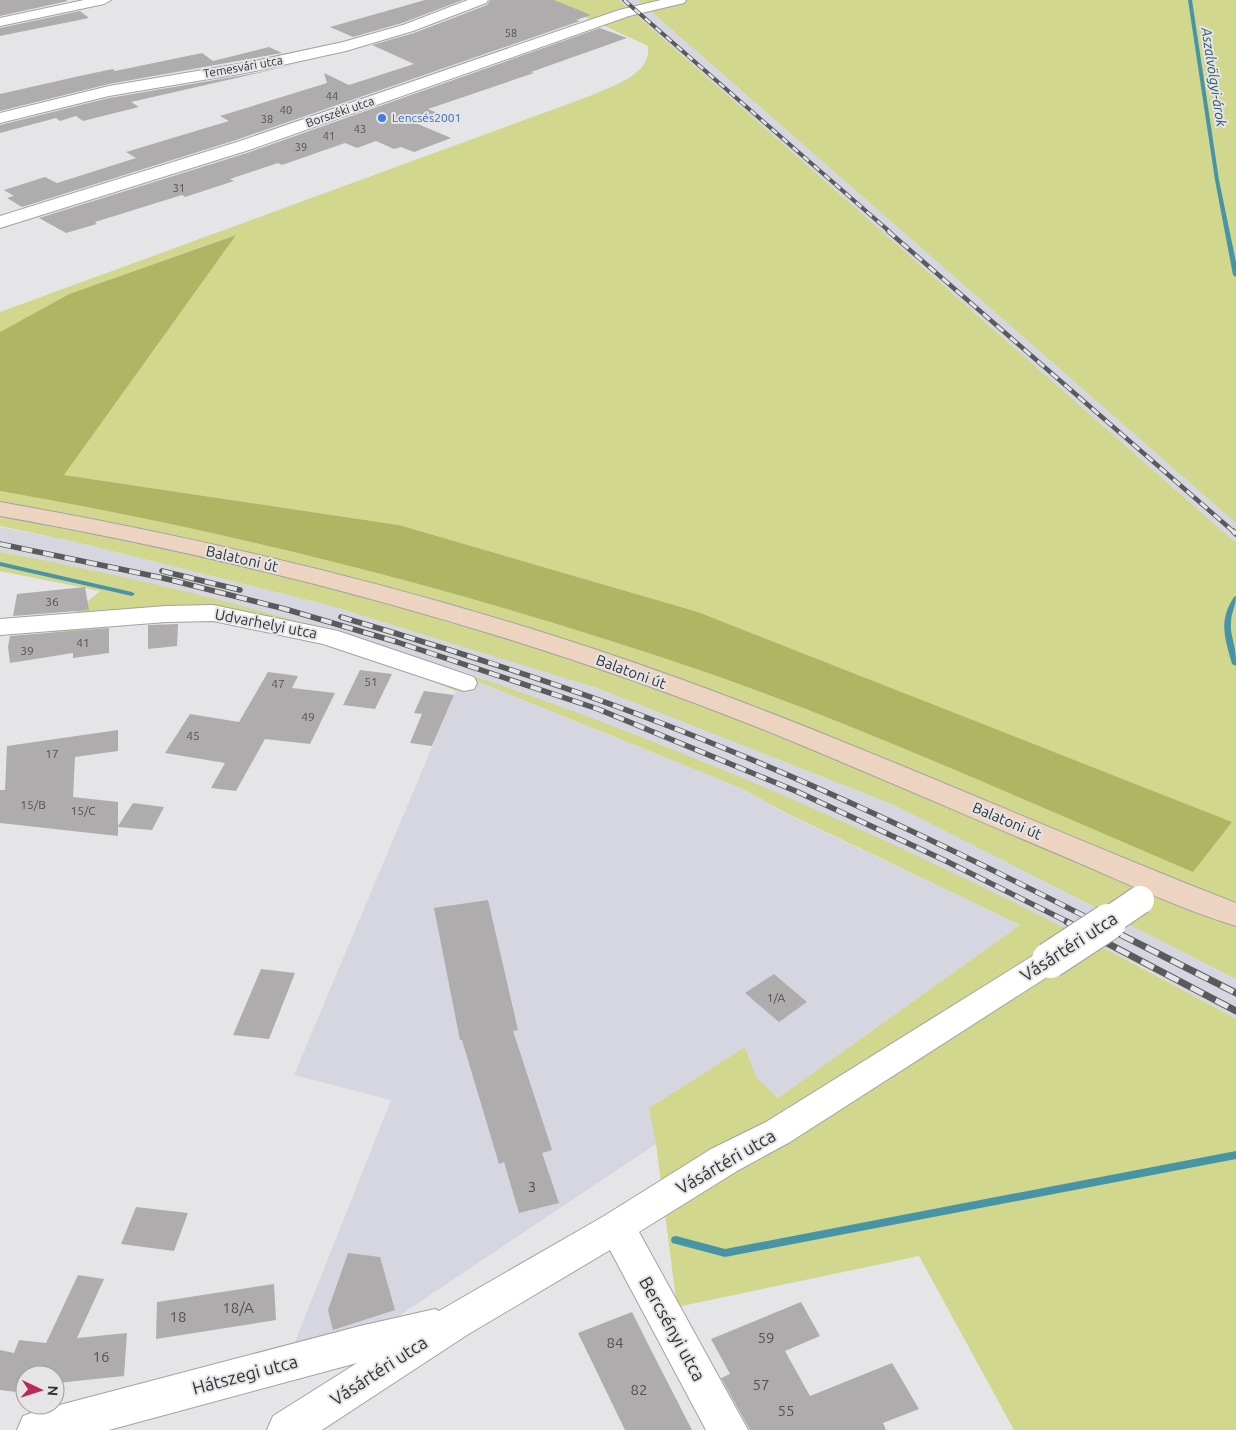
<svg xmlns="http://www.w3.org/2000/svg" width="1236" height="1430" font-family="Ubuntu,sans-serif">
<rect width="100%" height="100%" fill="#e5e5e7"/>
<path fill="#d5d6df" d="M619 0H638L1236 523V543Z
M0 527 80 543 328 605 487 653 597 688 894 805 1236 979V1019L1144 968 936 865 472 674 257 610 123 578 0 552Z
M470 679 741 788 784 813 1020 925 778 1098 756 1077 745 1047 649 1108 656 1144 384 1326 293 1347 391 1100 294 1075 454 695 456 691 464 689Z"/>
<path fill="#d1d78c" d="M548 0H619L1236 543V979L894 805 597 688 328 605 80 543 0 526V491C240 533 478 594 708 673 873 731 1032 804 1193 871L1231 822 698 612 399 525 64 475 235 235 69 294 0 332V312L590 96C611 86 652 75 648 46Z
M638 0H1236V523Z
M0 552C436 631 850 806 1236 1019V1430H1014L919 1256 677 1307 656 1144 649 1108 745 1047 756 1077 778 1098 1020 925 784 812 741 788 471 679 464 689 456 691C374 657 280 619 189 620 142 621 96 629 49 635L100 591 0 571Z"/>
<path fill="#b0b563" d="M236 235 64 475 399 525 698 612 1232 822 1193 872C1032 804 873 731 708 673 478 594 240 533 0 491V332L69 294Z"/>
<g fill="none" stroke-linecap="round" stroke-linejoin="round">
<path fill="#4794a6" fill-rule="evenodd" d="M1188 0H1192L1219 180 1236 262V277L1233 275 1215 180Z
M0 562 132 592 135 594 132 596 0 566Z
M1236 596C1236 606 1231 613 1231 623 1230 633 1234 641 1235 650 1236 655 1236 661 1236 666L1232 664C1225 638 1218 621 1234 597Z
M1236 1151V1159L725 1257 676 1244 672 1243 671 1240 672 1237 676 1236 725 1249Z"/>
</g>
<path fill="#afacad" d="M0 0H66L68 1 0 16Z
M425 0H463L402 23 353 37 330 27Z
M490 0H554L591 15 576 20 580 21 236 140 22 207 7 198 14 196 4 190 45 177 57 183 136 158 126 152 229 121 220 116 327 83 324 73 349 85 414 64 372 45 414 33 487 5Z
M80 11 89 18 0 36V28Z
M600 28 627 38 531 72 534 73 428 109 438 113 413 122 451 138 414 152 401 147 394 149 376 141 357 148 345 143 282 165 278 163 230 179 234 181 185 197 182 195 95 222 97 224 66 233 39 218 250 152Z
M269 47 282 53 109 84 0 111V94L84 75 113 69 115 71 202 53 213 61Z
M302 63 131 102 139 107 83 121 76 116 60 121 56 118 0 133V125L109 98 250 74Z
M85 587 89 610 13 616 17 594Z
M178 624 177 646 148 649V625Z
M109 628V653L73 658V653L10 663 8 647 10 636Z
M360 670 392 674 375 709 343 705Z
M268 672 298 676 292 688 335 693 310 744 265 739 236 791 211 788 225 763 165 753 190 714 239 722Z
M424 691 454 695 432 746 410 743 422 714 414 713Z
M118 730V751L75 757 73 797 118 802V826L133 803 164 807 152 830 118 827V836L0 823V790H5L7 746Z
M488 900 518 1030 513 1031 552 1150 542 1153 559 1203 519 1213 504 1162 499 1164 462 1040H460L434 908Z
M261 969 295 973 269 1039 233 1035Z
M774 974 807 1002 779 1022 745 993Z
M136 1207 188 1213 174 1251 121 1244Z
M348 1253 380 1257 395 1310 333 1330 328 1310Z
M78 1275 104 1279 77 1338 127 1333 124 1376 57 1383 55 1387V1375H25V1393L0 1390V1350L14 1353 19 1340 46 1343Z
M274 1284 276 1320 156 1339 157 1302Z
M801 1302 820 1336 785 1351 810 1396 892 1363 919 1409 883 1423 886 1430H750L721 1378 730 1374 711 1339Z
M632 1312 652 1352 692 1430H625L578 1333Z"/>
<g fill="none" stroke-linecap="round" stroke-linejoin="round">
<defs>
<path id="minor" d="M84 0H111L104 4 0 26V18Z
M468 0H488L486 3 413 31 346 51 250 72 109 96 0 123V113L109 86 250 62 343 42 403 25Z
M661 0H686L684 3 629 16 249 150 0 228V216L237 142 619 10Z
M213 605 338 631 474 677 477 683 474 689 464 691 323 644 213 621 166 622 0 635V619L166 606Z
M1050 948 1061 952 1066 960 1061 968 790 1142 737 1171 639 1232 748 1430H706L610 1250 467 1335 322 1430H267L273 1416 357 1363 109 1430H17L23 1416 37 1411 360 1326 435 1309 439 1311 604 1216 711 1149 766 1122 1039 952Z"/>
<path id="secondary" d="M0 502C232 543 461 599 683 680 870 748 1051 831 1236 903V926C1180 909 1126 883 1072 860 967 816 863 770 757 727 512 630 259 562 0 516Z"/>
</defs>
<use href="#minor" stroke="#a2a2a4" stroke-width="2"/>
<use href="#secondary" stroke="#a2a2a4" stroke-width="2"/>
<use href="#minor" fill="#fff" fill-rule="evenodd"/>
<use href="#secondary" fill="#edd4c1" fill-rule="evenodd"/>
<defs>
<path id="rail-far3" d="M624 0 890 232"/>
<path id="rail-far2" d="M888 231 1234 532"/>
<path id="rail-far1" d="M1233 531 1236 534
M0 544 163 578 285 609 397 642 598 709 798 792 946 861 1070 923
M162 571 240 590
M341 617C446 648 551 681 653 720 805 778 953 849 1098 923"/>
<path id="rail" d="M1067 922 1236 1011
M1096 922 1236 993"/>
</defs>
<use href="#rail-far3" stroke="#5a5a5a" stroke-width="4"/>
<use href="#rail-far2" stroke="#5a5a5a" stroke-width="4.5"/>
<use href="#rail-far1" stroke="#5a5a5a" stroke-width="5.5"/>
<use href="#rail" stroke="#5a5a5a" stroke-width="7"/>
<use href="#rail-far3" stroke="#e5e5e7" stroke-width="2.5" stroke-dasharray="7" stroke-linecap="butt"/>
<use href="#rail-far2" stroke="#e5e5e7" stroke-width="3" stroke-dasharray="9" stroke-linecap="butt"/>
<use href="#rail-far1" stroke="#e5e5e7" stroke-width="4" stroke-dasharray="11" stroke-linecap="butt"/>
<use href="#rail" stroke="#e5e5e7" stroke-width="5" stroke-dasharray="14" stroke-linecap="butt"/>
<defs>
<path id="minor-bridge-far1" d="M1106 923 1140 900"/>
<path id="minor-bridge" d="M1050 960 1108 922"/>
</defs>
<use href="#minor-bridge-far1" stroke="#a2a2a4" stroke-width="30" stroke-linecap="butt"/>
<use href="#minor-bridge" stroke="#a2a2a4" stroke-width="38" stroke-linecap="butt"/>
<use href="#minor-bridge-far1" stroke="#fff" stroke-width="28"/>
<use href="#minor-bridge" stroke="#fff" stroke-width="36"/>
</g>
<circle fill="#3f7fe0" stroke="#e5e5e7" stroke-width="2" cx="382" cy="118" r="5"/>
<g text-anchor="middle" stroke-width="4" stroke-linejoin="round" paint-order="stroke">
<g font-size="11" fill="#525152">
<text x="511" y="37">58</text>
<text x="332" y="100">44</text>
<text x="286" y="114">40</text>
<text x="267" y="123">38</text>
<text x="360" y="133">43</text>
<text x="329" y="140">41</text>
<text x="301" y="151">39</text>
<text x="179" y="192">31</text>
</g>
<g font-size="12" fill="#333" stroke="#e5e5e7">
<text transform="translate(243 67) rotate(-10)" y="4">Temesvári utca</text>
<text transform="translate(340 112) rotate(-19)" y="4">Borszéki utca</text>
</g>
<g font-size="12" fill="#366cbe" stroke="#e5e5e7" text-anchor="start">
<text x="392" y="122">Lencsés2001</text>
</g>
<g font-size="12" fill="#525152">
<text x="52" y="606">36</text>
<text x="83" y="647">41</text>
<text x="27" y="655">39</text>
<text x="371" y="686">51</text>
<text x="278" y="688">47</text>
<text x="308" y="721">49</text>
<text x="193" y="740">45</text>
<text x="52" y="758">17</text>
<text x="33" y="809">15/B</text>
<text x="83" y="815">15/C</text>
<text x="776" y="1002">1/A</text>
</g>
<g font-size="14" font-style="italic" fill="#295864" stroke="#e5e5e7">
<text transform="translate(1214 77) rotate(81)" y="5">Aszalvölgyi-árok</text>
</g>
<g font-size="15" fill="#333" stroke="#e5e5e7">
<text transform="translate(242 559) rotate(13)" y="5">Balatoni út</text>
<text transform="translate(266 624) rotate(11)" y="5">Udvarhelyi utca</text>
<text transform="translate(631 672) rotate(20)" y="5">Balatoni út</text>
<text transform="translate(1007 821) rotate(23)" y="5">Balatoni út</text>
</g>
<g font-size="15" fill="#525152">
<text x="532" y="1192">3</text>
<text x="238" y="1313">18/A</text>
<text x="178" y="1322">18</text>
<text x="766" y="1343">59</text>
<text x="615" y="1348">84</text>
<text x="101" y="1362">16</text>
<text x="761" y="1390">57</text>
<text x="639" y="1395">82</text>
<text x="786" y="1416">55</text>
</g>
<g font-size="18" fill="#333" stroke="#e5e5e7">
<text transform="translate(1069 947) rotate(-33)" y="6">Vásártéri utca</text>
<text transform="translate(726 1162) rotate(-30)" y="6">Vásártéri utca</text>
<text transform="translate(672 1329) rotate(61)" y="6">Bercsényi utca</text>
<text transform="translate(379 1371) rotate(-33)" y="6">Vásártéri utca</text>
<text transform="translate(245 1375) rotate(-15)" y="6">Hátszegi utca</text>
</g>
</g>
<g transform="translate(40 1390) rotate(94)"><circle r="24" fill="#e5e5e7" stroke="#9e9e9f"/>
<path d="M0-4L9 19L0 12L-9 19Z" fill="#b92a56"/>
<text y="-8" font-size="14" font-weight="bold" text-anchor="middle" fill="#333333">N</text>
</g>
</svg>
